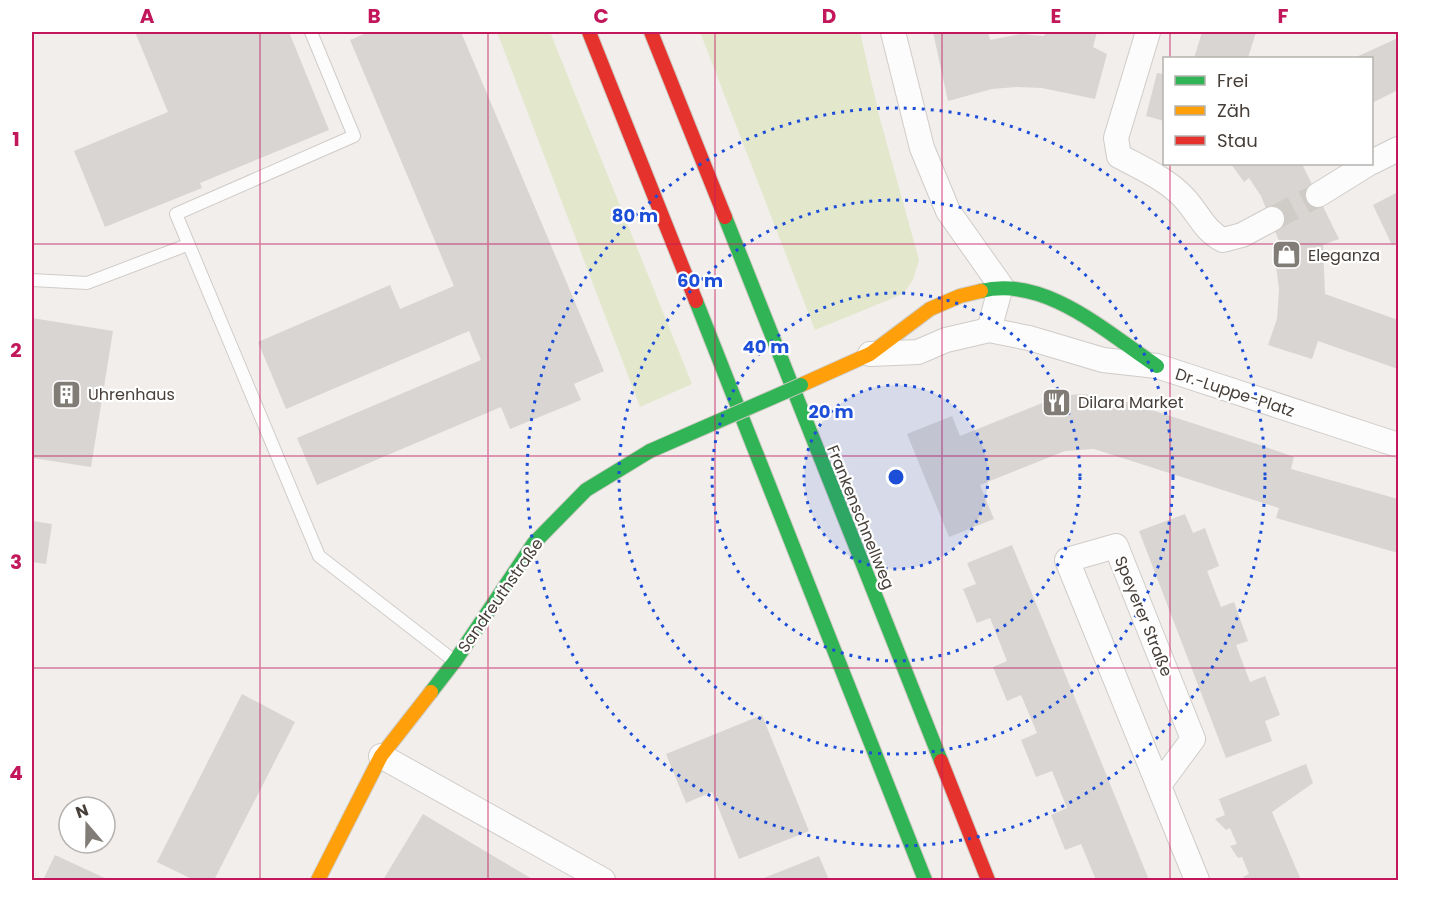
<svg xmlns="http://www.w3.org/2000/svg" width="1430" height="912" font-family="Poppins,sans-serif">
<rect width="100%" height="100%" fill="#f1eeeb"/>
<path fill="#e3e8cd" d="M497 32H550L692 384 640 407Z
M700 32H860L880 119 919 260 913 280 903 294 815 330Z"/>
<path fill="#d9d5d2" d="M135 32H289L329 130 200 183 202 188 105 227 74 151 168 112Z
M369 32H461L604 371 574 384 581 400 510 429 501 407 317 485 297 438 481 360 469 331 286 409 258 342 390 285 400 309 454 286 350 40Z
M933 32H988L990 40 1021 34 1044 36 1046 32H1097L1093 47 1107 54 1095 99 1042 88 1016 87 992 89 948 101Z
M1202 32H1256L1248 58H1194Z
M1398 38V90L1372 103V58H1354Z
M1157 73 1164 74V121L1146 116Z
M1231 164H1302L1339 239 1323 245 1325 294 1398 320V369L1318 341 1312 359 1268 345 1277 319 1279 289 1273 243 1279 241 1261 196 1249 178 1244 182Z
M1398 192V241L1392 245 1373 205Z
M32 318 113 331 91 467 32 458Z
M1084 394 1127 402 1260 445 1294 457 1291 469 1398 499V553L1276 518 1279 508 1094 449 1065 451 980 485 994 519 949 537 907 434 952 416 960 436 1045 402 1067 395Z
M1185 514 1193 533 1205 528 1219 566 1207 571 1221 607 1234 602 1248 641 1236 645 1250 682 1265 676 1280 715 1265 721 1272 741 1226 758 1139 531Z
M32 521 52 524 46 564 32 562Z
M1012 545 1100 759 1149 880H1096L1081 844 1065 850 1051 815 1067 808 1052 771 1036 777 1021 740 1037 733 1021 695 1007 701 993 667 1007 661 990 618 977 623 963 589 976 584 967 563Z
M242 694 295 722 214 880H194L157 862Z
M762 715 809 831 739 859 712 792 686 803 666 754Z
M1306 764 1313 783 1272 812 1301 880H1246L1243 877 1249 874 1242 857 1238 858 1230 846 1237 844 1230 828 1226 830 1215 819 1225 815 1219 799Z
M423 814 490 854 534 880H383Z
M55 855 109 880H43Z
M819 856 829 880H759Z"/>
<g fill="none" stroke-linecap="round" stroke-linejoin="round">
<path stroke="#cfcbc7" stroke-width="24" stroke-dasharray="24 12" stroke-linecap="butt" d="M1272 219 1318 195"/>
<defs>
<path id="lane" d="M311 32 354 136 176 214 319 556 453 660
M32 280 87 283 187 245"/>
<path id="street" d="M893 32 922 148 948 211 1001 286 989 330
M1148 32 1116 138 1119 156C1141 168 1169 180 1186 200 1199 215 1205 231 1223 240L1242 235 1272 219
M1372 162 1398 149
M1318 195 1368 164
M870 354 918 352 946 340 989 330 1029 338 1103 360 1157 366 1398 445
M381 756 603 880
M1159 785 1193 739 1116 546 1067 560 1197 880"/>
<path id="fast" d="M725 217 941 761
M981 291C1045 275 1107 333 1157 366
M696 301 925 880
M431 692 455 661 534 543 586 490 650 451"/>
<path id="slow" d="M801 385 870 354 930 309 960 296 981 291
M318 880 381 756 431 692"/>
<path id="jam" d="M589 32 696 301
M651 32 725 217
M941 761 988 880"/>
</defs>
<use href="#lane" stroke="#cfccc9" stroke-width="14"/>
<use href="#street" stroke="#cfccc9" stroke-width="26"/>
<use href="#fast" stroke="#cfcac3" stroke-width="16"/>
<use href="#slow" stroke="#cfcac3" stroke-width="16"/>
<use href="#jam" stroke="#cfcac3" stroke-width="16"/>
<use href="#lane" stroke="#fdfcfc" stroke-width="12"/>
<use href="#street" stroke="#fdfcfc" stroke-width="24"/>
<use href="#fast" stroke="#30b455" stroke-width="14"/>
<use href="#slow" stroke="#ff9f0a" stroke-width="14"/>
<use href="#jam" stroke="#e5322d" stroke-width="14"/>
<defs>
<path id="fast-bridge" d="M650 451 801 385"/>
</defs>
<use href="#fast-bridge" stroke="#cfcac3" stroke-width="16" stroke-linecap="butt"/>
<use href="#fast-bridge" stroke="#30b455" stroke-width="14"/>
</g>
<path fill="none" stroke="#c2185b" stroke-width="1.5" stroke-opacity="0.55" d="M260 32V880M488 32V880M715 32V880M942 32V880M1170 32V58M1170 164V880M32 244H1398M32 456H1398M32 668H1398"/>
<circle cx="896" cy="477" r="92" fill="#1d4ed8" fill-opacity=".12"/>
<g fill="none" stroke="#1d4ed8" stroke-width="3" stroke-dasharray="3 6">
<circle cx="896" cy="477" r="92"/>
<circle cx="896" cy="477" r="184"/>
<circle cx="896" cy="477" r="277"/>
<circle cx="896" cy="477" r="369"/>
</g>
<defs>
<symbol id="shop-square" viewBox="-11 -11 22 22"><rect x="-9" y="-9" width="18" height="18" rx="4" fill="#827c77" stroke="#fff"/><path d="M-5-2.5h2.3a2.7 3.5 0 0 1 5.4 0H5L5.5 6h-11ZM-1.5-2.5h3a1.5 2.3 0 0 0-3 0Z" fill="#fff"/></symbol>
<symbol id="building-square" viewBox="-11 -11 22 22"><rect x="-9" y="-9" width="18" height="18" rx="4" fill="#827c77" stroke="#fff"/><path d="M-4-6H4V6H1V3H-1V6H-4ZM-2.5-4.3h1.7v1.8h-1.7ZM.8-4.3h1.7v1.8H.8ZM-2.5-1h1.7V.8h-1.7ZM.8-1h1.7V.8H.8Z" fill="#fff"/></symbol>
<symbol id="restaurant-square" viewBox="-11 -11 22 22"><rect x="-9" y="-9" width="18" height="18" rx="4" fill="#827c77" stroke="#fff"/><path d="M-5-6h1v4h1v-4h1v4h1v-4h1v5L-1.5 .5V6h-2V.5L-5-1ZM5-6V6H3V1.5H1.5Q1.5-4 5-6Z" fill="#fff"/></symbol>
</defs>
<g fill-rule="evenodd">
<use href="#shop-square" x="1270" y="238" width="33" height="33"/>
<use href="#building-square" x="50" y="378" width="33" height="33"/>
<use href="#restaurant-square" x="1040" y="386" width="33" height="33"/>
</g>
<g text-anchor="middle" stroke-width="4.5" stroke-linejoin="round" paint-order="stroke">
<g font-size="16" fill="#463e38" stroke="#fff" text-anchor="start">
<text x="1308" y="261">Eleganza</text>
<text x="88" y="400">Uhrenhaus</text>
<text x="1078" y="408">Dilara Market</text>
</g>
<g font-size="16" fill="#463e38" stroke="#fff">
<text transform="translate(1235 392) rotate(18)" y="6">Dr.-Luppe-Platz</text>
<text transform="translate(861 517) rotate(68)" y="6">Frankenschnellweg</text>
<text transform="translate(500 595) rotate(-55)" y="6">Sandreuthstraße</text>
<text transform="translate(1144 616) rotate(68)" y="6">Speyerer Straße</text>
</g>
</g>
<circle cx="896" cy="477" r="9" fill="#1d4ed8" stroke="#fff" stroke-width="3"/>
<g font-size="18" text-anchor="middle" font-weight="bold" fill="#1d4ed8" stroke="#fff" stroke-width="4.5" stroke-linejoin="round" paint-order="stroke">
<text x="635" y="222">80 m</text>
<text x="700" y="287">60 m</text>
<text x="766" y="353">40 m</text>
<text x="831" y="418">20 m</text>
</g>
<rect width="1430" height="912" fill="none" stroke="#ffffff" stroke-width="66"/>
<rect x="1163" y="57" width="210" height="108" fill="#ffffff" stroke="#b5b2af" stroke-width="1.5"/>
<rect x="1175" y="76" width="30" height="9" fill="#30b455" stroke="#b5b2af" stroke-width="1.5"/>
<text x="1217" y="87" font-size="18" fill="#463e38">Frei</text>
<rect x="1175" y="106" width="30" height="9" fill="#ff9f0a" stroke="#b5b2af" stroke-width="1.5"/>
<text x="1217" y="117" font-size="18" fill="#463e38">Zäh</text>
<rect x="1175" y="136" width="30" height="9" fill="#e5322d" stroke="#b5b2af" stroke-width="1.5"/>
<text x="1217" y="147" font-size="18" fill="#463e38">Stau</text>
<g transform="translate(87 825) rotate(340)"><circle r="28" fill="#ffffff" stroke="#b5b2af" stroke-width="1.5"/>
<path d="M0-4.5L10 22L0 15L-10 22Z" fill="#827c77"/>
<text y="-9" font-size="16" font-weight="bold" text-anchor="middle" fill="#463e38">N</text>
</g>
<rect x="33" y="33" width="1364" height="846" fill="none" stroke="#c2185b" stroke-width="2"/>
<g font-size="20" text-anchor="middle" font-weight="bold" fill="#c2185b">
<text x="147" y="23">A</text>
<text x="374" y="23">B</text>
<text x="601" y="23">C</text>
<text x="829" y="23">D</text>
<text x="1056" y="23">E</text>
<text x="1283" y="23">F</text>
<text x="16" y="146">1</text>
<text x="16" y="357">2</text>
<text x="16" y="569">3</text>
<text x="16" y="780">4</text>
</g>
</svg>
